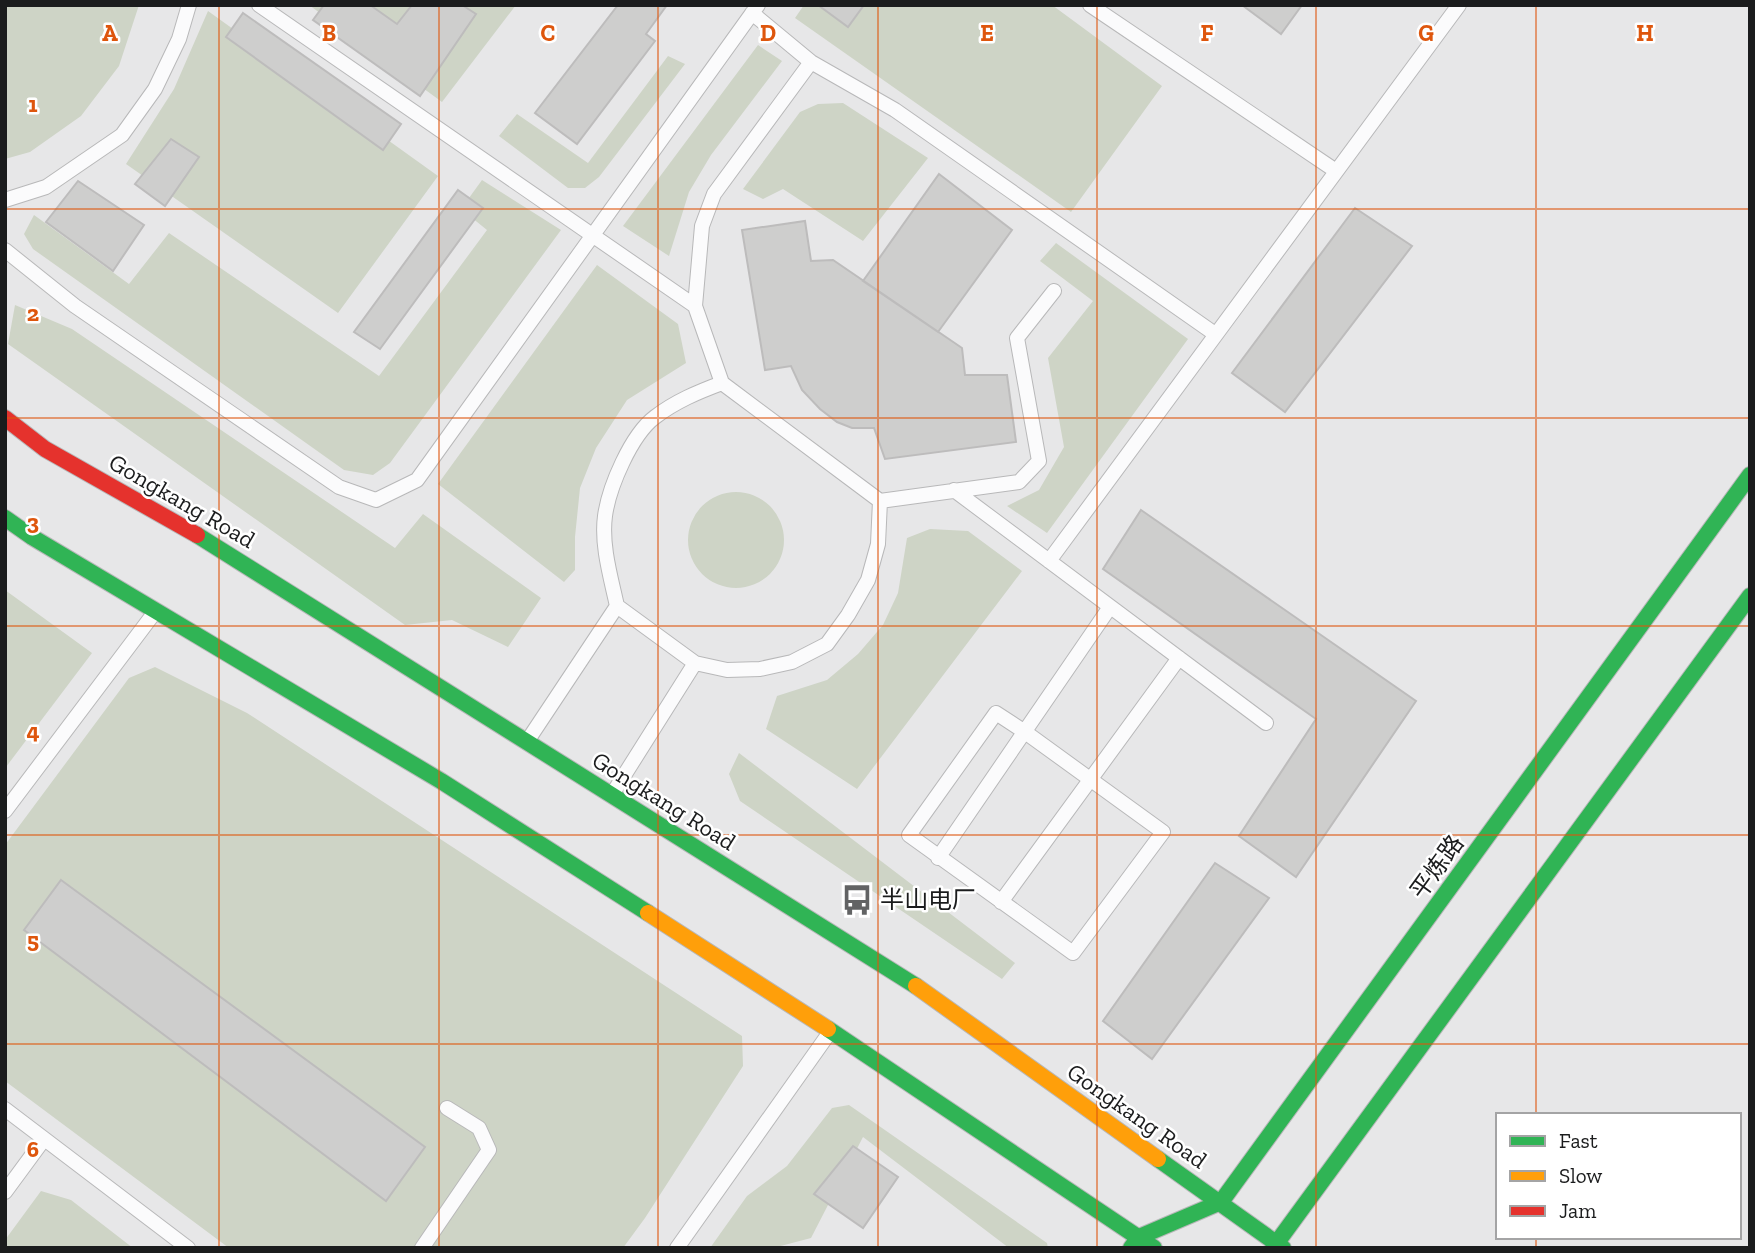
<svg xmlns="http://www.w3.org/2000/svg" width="1755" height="1253" font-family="'Zilla Slab','Noto Sans SC',serif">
<rect width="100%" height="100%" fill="#e7e7e8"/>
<path fill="#ced4c6" d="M5 5H139L119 66 81 116 30 152 5 159Z
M309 5H516L442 102Z
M804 5H1052L1162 86 1071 212 795 18Z
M208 11 438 176 338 313 126 164 174 89Z
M758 45 782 61 711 155 689 192 669 256 623 226Z
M668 56 685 64 599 177 585 188H568L499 136 517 114 588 163Z
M843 103 928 158 863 241 783 189 763 199 743 189 800 112 818 104Z
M482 180 561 230 390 463 373 475 344 470 33 249 24 234 34 215 129 284 169 233 379 376 487 230 461 209Z
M1056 243 1188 339 1047 533 1007 506 1039 490 1064 447 1048 358 1093 301 1040 261Z
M597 265 678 324 686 363 627 400 596 448 580 488 575 537V570L564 582 438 484Z
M15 305 72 329 395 548 423 514 541 598 508 647 452 620 405 625 8 344Z
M688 540a48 48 0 1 1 96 0a48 48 0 1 1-96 0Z
M930 529 968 531 1022 571 857 789 766 729 777 696 827 680 858 654 883 625 898 593 907 538Z
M5 590 92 653 6 767 5 766Z
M155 667 247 713 742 1036 743 1066 645 1218 623 1248H229L5 1081V845L129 678Z
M739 753 1015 963 1002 979 740 801 729 774Z
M849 1105 1047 1243 1048 1248H1009L863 1137 811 1238 773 1248H710L747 1196 787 1166 832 1108Z
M41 1191 71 1200 133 1248H5V1240Z"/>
<path fill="#cececd" stroke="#bdbcbc" stroke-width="2" d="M324 5H370L397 24 412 5H462L476 14 420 96 313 20Z
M618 5H667L646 34 655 41 577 144 535 113Z
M818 5H864L848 27Z
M1242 5H1302L1281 34Z
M243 13 401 124 383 150 226 37Z
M171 139 199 157 165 206 135 184Z
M939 174 1012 230 938 332 863 281Z
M78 181 144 225 113 271 46 222Z
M458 190 483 208 380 349 354 332Z
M1355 208 1412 246 1285 412 1232 373Z
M805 221 811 261 833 260 962 348 965 375H1007L1016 442 885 459 874 428H852L837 422 820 409 802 390 791 366 765 370 742 230Z
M1141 510 1416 701 1296 877 1239 836 1316 719 1103 569Z
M1215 863 1269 898 1152 1059 1103 1021Z
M61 880 425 1147 386 1201 24 930Z
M853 1146 898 1177 863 1228 814 1194Z"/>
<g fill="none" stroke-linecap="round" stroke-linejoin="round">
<defs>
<path id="lane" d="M259 5 695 306
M1090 5 1336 171
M752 13 811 62 895 110 1215 334
M5 200 46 187 122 135 155 89 179 39 189 5
M5 250 75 306 339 487 376 500 417 480 758 5
M954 490 1266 723
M880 501 1019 482 1039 461 1017 338 1054 291
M1049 561 1459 5
M617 606 695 663
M996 713 1025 732 1163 832 1073 953 909 835Z
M528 740 617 606C611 578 601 545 605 516 609 487 631 435 655 417 676 401 698 392 722 383L695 306 702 226 714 194 811 62
M613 793 695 663 727 670 760 669 792 662 827 644 848 615 868 580 878 544 880 501 722 383
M5 811 155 612
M938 858 1110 607
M1001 902 1179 658
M5 1109 188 1248
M5 1192 44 1139
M422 1248 489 1150 479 1128 447 1108
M677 1248 830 1032"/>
<path id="fast" d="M5 518 32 537 441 781 648 913
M197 535 916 986
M828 1029 1154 1248
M1158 1159 1283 1248
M1131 1248 1139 1237 1221 1202 1750 475
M1273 1248 1750 596"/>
<path id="slow" d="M648 913 828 1029
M916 986 1158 1159"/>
<path id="jam" d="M5 418 45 449 197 535"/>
</defs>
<use href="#lane" stroke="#b8b8b9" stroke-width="16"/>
<use href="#fast" stroke="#b8b8b9" stroke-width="18"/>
<use href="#slow" stroke="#b8b8b9" stroke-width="18"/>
<use href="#jam" stroke="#b8b8b9" stroke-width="18"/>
<use href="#lane" stroke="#fbfbfc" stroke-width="14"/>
<use href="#fast" stroke="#30b455" stroke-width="16"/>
<use href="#slow" stroke="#ff9f0a" stroke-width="16"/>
<use href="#jam" stroke="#e5322d" stroke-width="16"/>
</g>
<path fill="none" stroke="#de560d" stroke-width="2" stroke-opacity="0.55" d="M219 5V1248M439 5V1248M658 5V1248M878 5V1248M1097 5V1248M1316 5V1248M1536 5V1115M5 209H1750M5 418H1750M5 626H1750M5 835H1750M5 1044H1750M1536 1237V1248"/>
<defs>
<symbol id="bus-bare" viewBox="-9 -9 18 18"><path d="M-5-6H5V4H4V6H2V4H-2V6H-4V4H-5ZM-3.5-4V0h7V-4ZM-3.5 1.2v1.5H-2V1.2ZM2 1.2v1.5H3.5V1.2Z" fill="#626364" stroke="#fff" stroke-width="2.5" paint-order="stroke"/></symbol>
</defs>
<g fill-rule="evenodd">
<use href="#bus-bare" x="835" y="878" width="44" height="44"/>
</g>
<g text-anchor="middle" stroke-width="5" stroke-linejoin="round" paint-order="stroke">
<g font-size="24" fill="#1b1c1d" stroke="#fff">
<text transform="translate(182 501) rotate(30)" y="8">Gongkang Road</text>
<text transform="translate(664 801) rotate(32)" y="8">Gongkang Road</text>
<text transform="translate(1437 867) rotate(-54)" y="8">平炼路</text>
<text transform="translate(1137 1116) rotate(35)" y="8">Gongkang Road</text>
</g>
<g font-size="24" fill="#1b1c1d" stroke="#fff" text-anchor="start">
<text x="880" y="908">半山电厂</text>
</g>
</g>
<g font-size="23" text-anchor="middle" font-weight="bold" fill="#de560d" stroke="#fff" stroke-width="5" stroke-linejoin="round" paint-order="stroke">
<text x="110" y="41">A</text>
<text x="329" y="41">B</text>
<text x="548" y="41">C</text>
<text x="768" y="41">D</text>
<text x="987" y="41">E</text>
<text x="1207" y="41">F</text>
<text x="1426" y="41">G</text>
<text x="1645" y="41">H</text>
<text x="33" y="112">1</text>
<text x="33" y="321">2</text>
<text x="33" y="530">3</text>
<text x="33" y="739">4</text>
<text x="33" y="948">5</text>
<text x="33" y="1157">6</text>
</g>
<rect width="1755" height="1253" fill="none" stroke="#1b1c1d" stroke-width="14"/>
<rect x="1496" y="1113" width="245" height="126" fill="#ffffff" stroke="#a4a4a5" stroke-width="2"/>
<rect x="1510" y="1136" width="35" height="10" fill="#30b455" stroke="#a4a4a5" stroke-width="2"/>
<text x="1559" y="1148" font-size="21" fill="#1b1c1d">Fast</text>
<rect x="1510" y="1171" width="35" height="10" fill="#ff9f0a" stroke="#a4a4a5" stroke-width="2"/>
<text x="1559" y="1183" font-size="21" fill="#1b1c1d">Slow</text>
<rect x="1510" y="1206" width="35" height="10" fill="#e5322d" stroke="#a4a4a5" stroke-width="2"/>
<text x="1559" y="1218" font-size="21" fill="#1b1c1d">Jam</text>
</svg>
